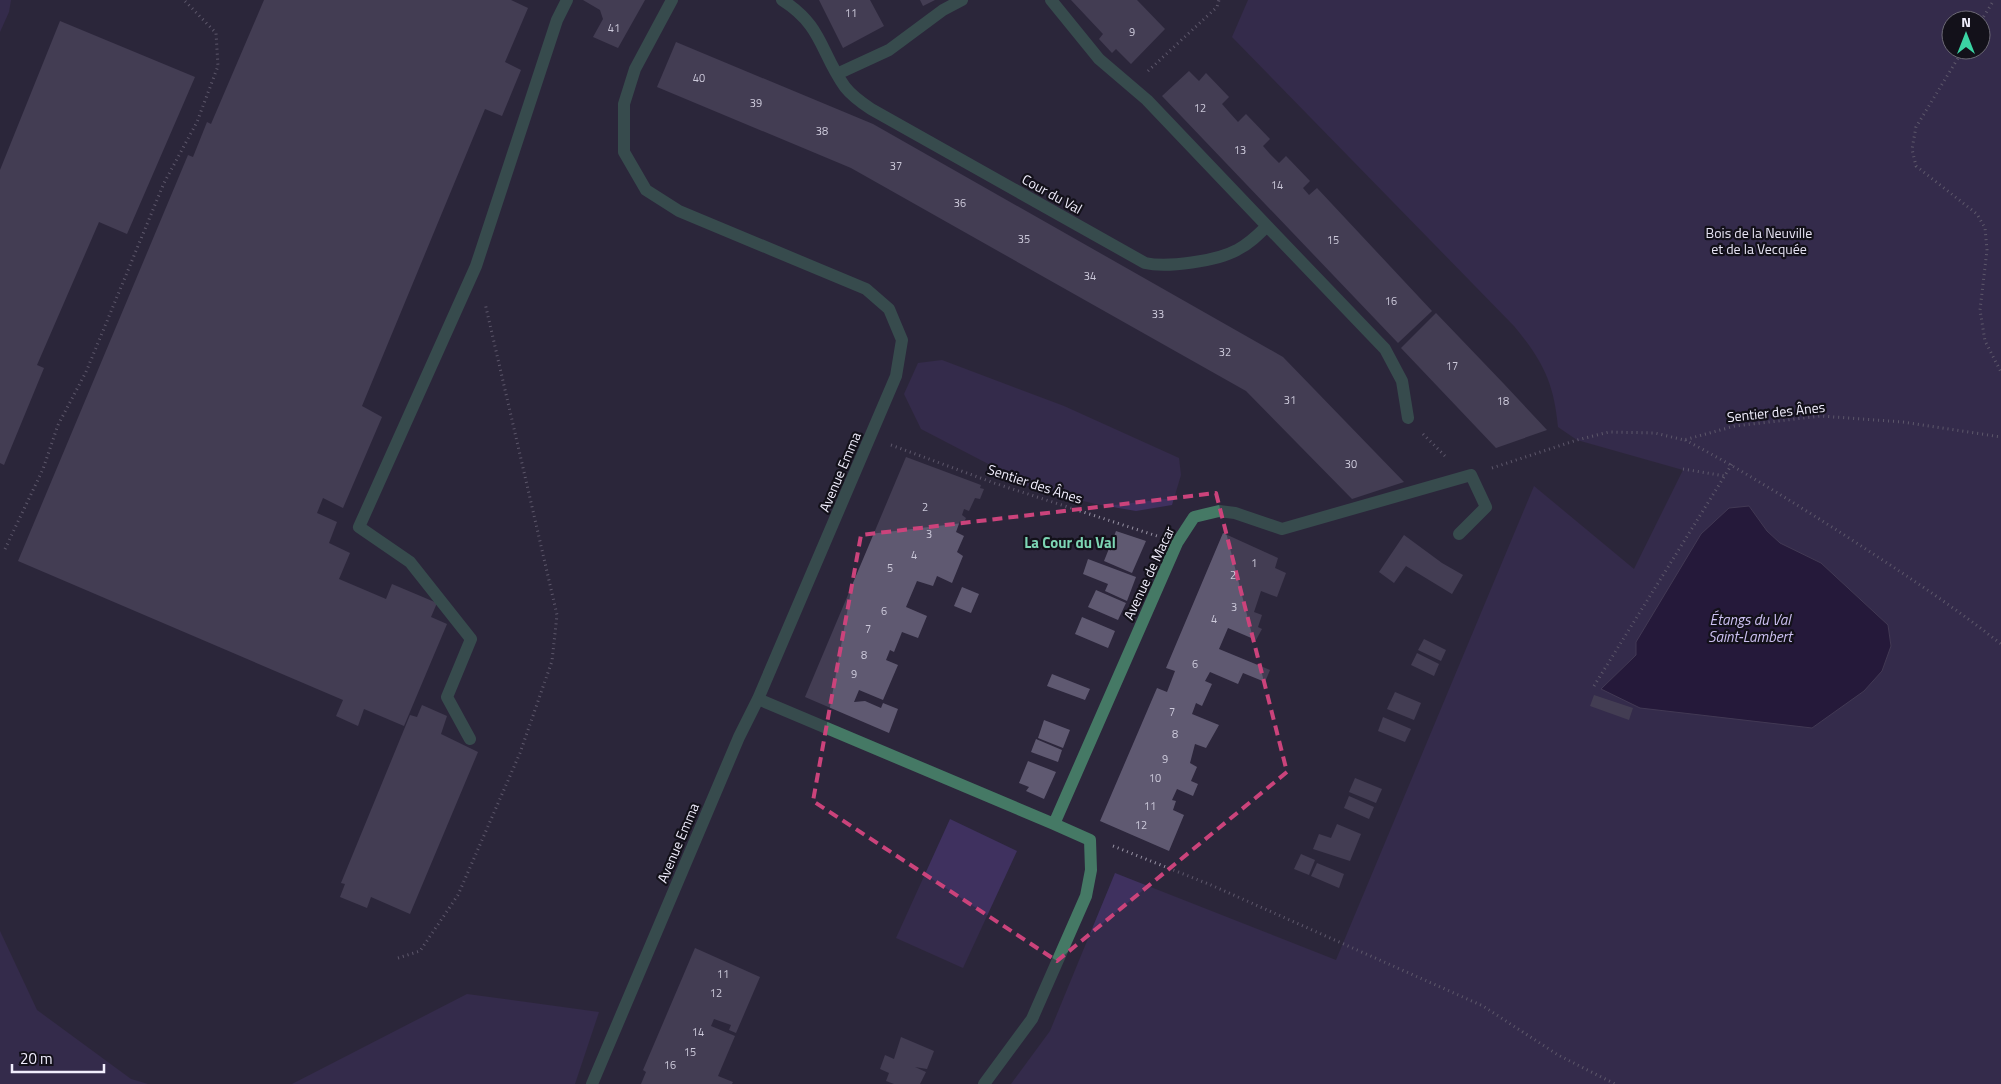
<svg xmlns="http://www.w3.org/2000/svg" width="2001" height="1084" font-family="'Titillium Web',sans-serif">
<rect width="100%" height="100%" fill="#2c263b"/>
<path fill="#3f315f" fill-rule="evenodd" d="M0 0H11L9 12 0 32Z
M1248 0H2001V1084H1011L1050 1031 1115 873 1336 960 1534 486 1634 569 1683 470 1577 440 1558 427C1554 382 1542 360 1514 326L1232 37ZM1951 20H1981V50H1951ZM1749 506 1767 531 1780 543 1821 563 1888 625 1891 646 1882 671 1864 691 1812 728 1601 689 1636 655 1729 508Z
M942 360 1064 406 1179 458 1181 475 1172 505 1136 511 1095 504 1008 481 998 469 921 429 904 394 918 363Z
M950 819 1017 851 963 968 896 938Z
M0 931 37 1010 131 1079 148 1084H0Z
M467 994 599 1012 575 1084H292Z"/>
<path fill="#1d0b3a" stroke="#5d4f74" d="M1749 506 1767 531 1780 543 1821 563 1888 625 1891 646 1882 671 1864 691 1812 728 1640 708 1601 689 1636 655V642L1701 534 1729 508Z"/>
<path fill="#5f5971" d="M264 0H511L528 8 505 62 521 70 502 116 485 109 362 406 382 417 343 508 323 498 317 513 337 522 329 543 350 553 339 579 386 599 392 584 437 603 431 617 447 624 404 726 364 709 358 726 336 716 343 700 18 561 188 155 193 157 207 122 211 124Z
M583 0H645L618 48 593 37 603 19 600 10Z
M819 0H870L884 26 843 48Z
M920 0H935L923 6Z
M1071 0H1137L1165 29 1131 64 1116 49 1112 53 1099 39 1103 34Z
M60 21 195 77 127 234 99 222 37 365 44 368 4 465 0 463V170Z
M676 42 873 124 1283 357 1404 482 1352 499 1246 391 851 168 657 87Z
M1189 71 1199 81 1206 73 1229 97 1222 104 1229 112 1238 122 1246 114 1270 139 1263 146 1270 154 1279 163 1286 156 1310 181 1303 188 1309 195 1317 188 1432 311 1398 343 1162 96Z
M1436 313 1504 384 1547 430 1496 448 1401 348Z
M906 457 981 485 980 488 984 489 980 499 975 498 969 511 964 509 962 515 966 518 964 522 960 521 956 532 964 536 957 552 963 556 952 583 937 576 933 586 917 581 906 607 927 616 918 638 902 632 894 652 890 650 886 660 898 665 883 700 859 690 854 702 865 701 881 708 883 703 898 709 889 733 805 697Z
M1116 531 1146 541 1132 573 1104 561Z
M1223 533 1278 558 1275 568 1286 573 1277 597 1261 591 1254 612 1262 615 1258 627 1262 629 1256 640 1228 628 1219 649 1270 670 1265 682 1243 673 1238 684 1210 672 1205 681 1212 684 1202 706 1196 703 1192 714 1219 725 1206 748 1195 744 1190 763 1197 767 1191 781 1198 784 1193 796 1177 789 1172 800 1176 801 1173 810 1184 815 1169 851 1100 821 1157 688 1167 692 1175 671 1166 668Z
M1404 535 1442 563 1463 575 1452 594 1406 566 1394 583 1379 572Z
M1088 559 1136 577 1127 601 1105 591 1108 584 1083 574Z
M962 587 979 594 971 613 954 606Z
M1096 590 1126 603 1118 620 1088 607Z
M1082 617 1115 631 1108 648 1075 634Z
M1424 639 1446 650 1441 661 1418 650Z
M1417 653 1439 664 1434 676 1411 665Z
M1052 674 1090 689 1085 700 1047 686Z
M1395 692 1421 703 1414 720 1387 709Z
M1594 695 1633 708 1629 720 1590 706Z
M422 705 447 716 441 734 478 752 410 914 371 897 367 908 340 897 345 884 341 883 410 715 417 717Z
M1383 717 1411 729 1405 742 1378 731Z
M1044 720 1070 730 1063 748 1038 738Z
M1036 739 1062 750 1058 762 1031 752Z
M1028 761 1056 772 1044 799 1026 791 1029 787 1019 783Z
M1355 778 1382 789 1376 803 1349 792Z
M1349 796 1374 807 1369 819 1344 808Z
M1337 824 1361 834 1350 861 1313 849 1319 834 1331 838Z
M1301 854 1315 860 1309 875 1294 869Z
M1317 863 1344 874 1339 888 1311 876Z
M695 948 760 977 736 1033 729 1030 731 1025 714 1019 711 1026 735 1036 718 1076 733 1082 732 1084H641L646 1072 643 1070Z
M901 1037 934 1051 927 1069 915 1067 926 1072 920 1084H894L886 1081 889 1073 880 1069 885 1055 894 1059Z"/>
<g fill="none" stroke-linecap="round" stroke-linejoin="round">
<path stroke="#9893a5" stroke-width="3" stroke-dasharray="1 4" stroke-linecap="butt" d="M1981 21 1994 0
M1963 50 1916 127 1912 149 1916 166 1977 214 1985 228 1987 250 1980 310 1985 341 2001 372
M1148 71 1217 7 1219 0
M1423 434 1447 458
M1685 440C1737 467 1786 498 1835 529 1892 566 1948 602 2001 644
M891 445 994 483 1157 536
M1492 468 1577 440 1609 432 1655 433 1684 440 1735 426 1821 416 1903 422 2001 437
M1683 469 1725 476
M5 549 43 469 58 425 86 372 164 183 197 122 218 66 216 33 184 0
M1594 686 1732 464
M1113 846 1211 885 1483 1006 1558 1055 1615 1084
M398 958 420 951 458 895 520 753 552 661 557 615 485 303"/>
<path stroke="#457965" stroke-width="12" d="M782 0C823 26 820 52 845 87 852 96 862 103 871 109L1145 263C1167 268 1217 261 1237 250 1249 244 1258 235 1267 226L1385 349 1402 381 1408 418
M1051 0 1099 59 1147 100 1267 226
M837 74 889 50 943 10 962 0
M758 699 1054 824 1177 543 1194 517 1219 511 1235 513 1282 529 1471 475 1486 507 1459 534
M470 739 447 697 471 639 410 562 359 527 476 266 557 20 567 0
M592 1084 739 737 758 699 896 376 902 340 889 309 866 289 679 211 646 190 624 152V104L635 69 672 0
M984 1084 1032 1019 1086 896 1091 870 1090 840 1054 824"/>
</g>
<path d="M0 0H2001V1084H0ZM1216 493 1287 772 1057 961 813 801 861 535Z" fill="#2c263b" fill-opacity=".55" fill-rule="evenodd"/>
<path fill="none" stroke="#cb437b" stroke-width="4" stroke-dasharray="10 6" stroke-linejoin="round" d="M1216 493 1287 772 1057 961 813 801 861 535Z"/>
<g text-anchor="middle" stroke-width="4.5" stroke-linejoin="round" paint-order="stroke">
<g font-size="11" fill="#ccc9da">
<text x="851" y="17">11</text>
<text x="614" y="32">41</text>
<text x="1132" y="36">9</text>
<text x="699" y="82">40</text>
<text x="756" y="107">39</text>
<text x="1200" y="112">12</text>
<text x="822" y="135">38</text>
<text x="1240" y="154">13</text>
<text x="896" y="170">37</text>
<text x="1277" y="189">14</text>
<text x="960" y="207">36</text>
<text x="1024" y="243">35</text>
<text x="1333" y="244">15</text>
<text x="1090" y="280">34</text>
<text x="1391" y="305">16</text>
<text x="1158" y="318">33</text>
<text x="1225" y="356">32</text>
<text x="1452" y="370">17</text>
<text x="1290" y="404">31</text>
<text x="1503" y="405">18</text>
<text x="1351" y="468">30</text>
<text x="925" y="511">2</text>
<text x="929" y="538">3</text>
<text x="914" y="559">4</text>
<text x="1254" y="567">1</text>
<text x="890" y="572">5</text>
<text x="1233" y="579">2</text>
<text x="1234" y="611">3</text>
<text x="884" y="615">6</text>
<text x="1214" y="623">4</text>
<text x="868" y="633">7</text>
<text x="864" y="659">8</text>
<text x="1195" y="668">6</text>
<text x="854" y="678">9</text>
<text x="1172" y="716">7</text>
<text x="1175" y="738">8</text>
<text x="1165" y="763">9</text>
<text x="1155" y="782">10</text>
<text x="1150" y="810">11</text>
<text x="1141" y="829">12</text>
<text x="723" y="978">11</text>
<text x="716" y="997">12</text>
<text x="698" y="1036">14</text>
<text x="690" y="1056">15</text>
<text x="670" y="1069">16</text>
</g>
<g font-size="14" fill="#f1eefd" stroke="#13111a">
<text transform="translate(1052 194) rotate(29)" y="5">Cour du Val</text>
<text transform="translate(1776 412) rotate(-6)" y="5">Sentier des Ânes</text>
<text transform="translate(840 472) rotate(-67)" y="5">Avenue Emma</text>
<text transform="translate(1035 484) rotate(18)" y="5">Sentier des Ânes</text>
<text transform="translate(1149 573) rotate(-65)" y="5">Avenue de Macar</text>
<text transform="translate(678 843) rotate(-67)" y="5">Avenue Emma</text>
</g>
<g font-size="14" fill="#e5e2f2" stroke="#13111a">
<text x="1759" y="238">Bois de la Neuville<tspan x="1759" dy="16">et de la Vecquée</tspan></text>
</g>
<g font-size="15" font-weight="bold" fill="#7dd6b4" stroke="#13111a">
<text x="1070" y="548">La Cour du Val</text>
</g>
<g font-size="15" font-style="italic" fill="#cdc1f2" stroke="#13111a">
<text x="1750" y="625">Étangs du Val<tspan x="1750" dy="17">Saint-Lambert</tspan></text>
</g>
</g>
<g transform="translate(1966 35)"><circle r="24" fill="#13111a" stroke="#6c6975"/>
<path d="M0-4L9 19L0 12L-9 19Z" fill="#3bd4a4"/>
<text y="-8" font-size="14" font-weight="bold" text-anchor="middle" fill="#f1eefd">N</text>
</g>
<path d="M12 1064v8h92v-8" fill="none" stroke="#f1eefd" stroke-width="2.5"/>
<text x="20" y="1064" font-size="15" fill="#f1eefd" stroke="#13111a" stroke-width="4" paint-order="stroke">20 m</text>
</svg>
